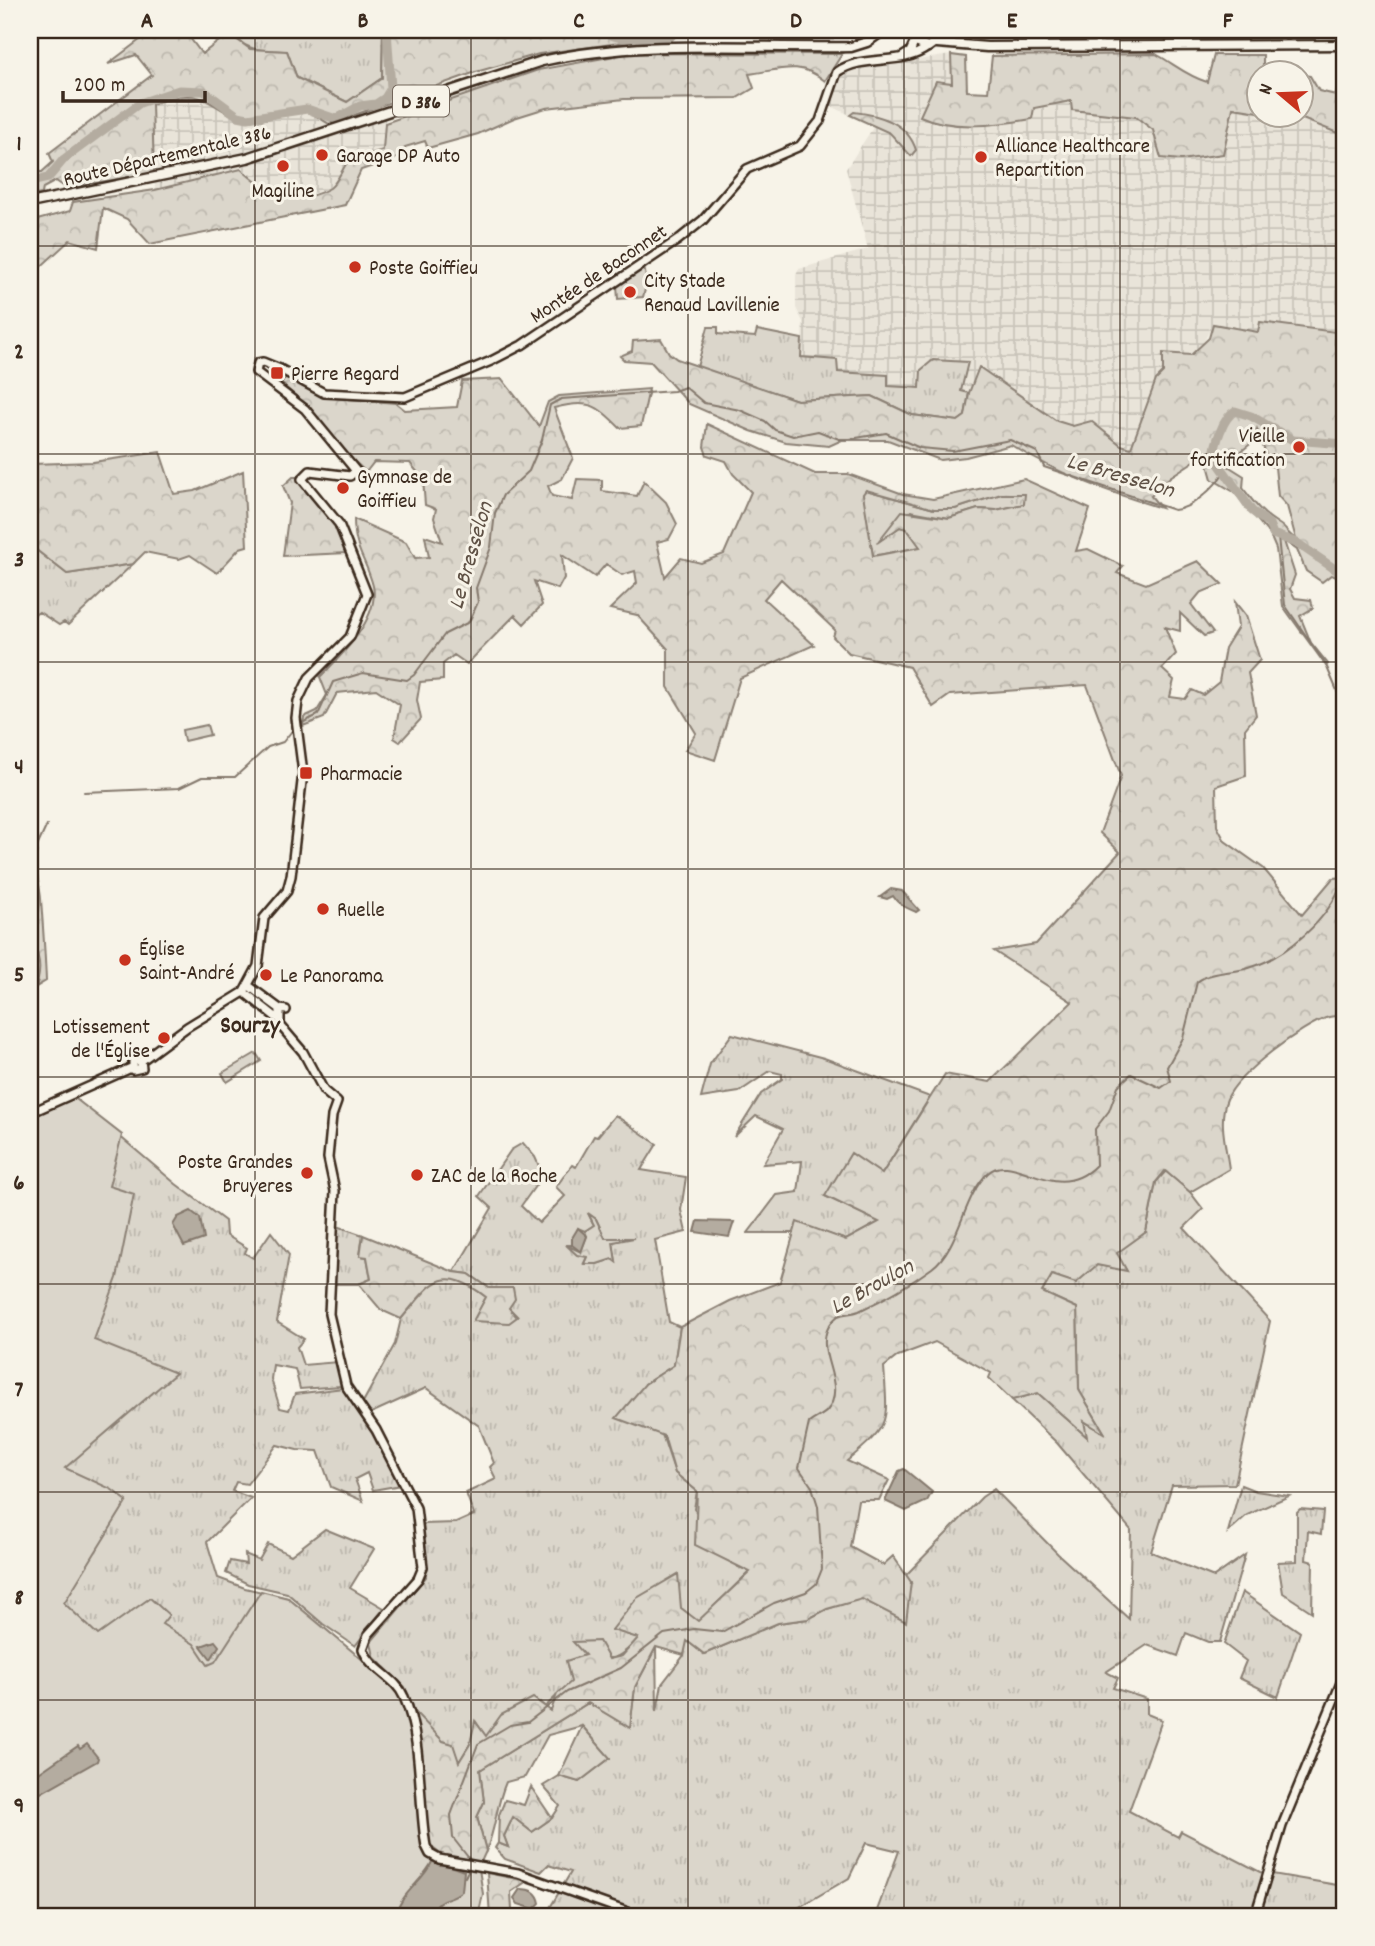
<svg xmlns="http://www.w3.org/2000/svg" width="1375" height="1946" font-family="Dekko,sans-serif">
<defs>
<pattern id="industrial-grid" width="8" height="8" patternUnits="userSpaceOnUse" patternTransform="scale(1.75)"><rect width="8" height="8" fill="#e9e4d9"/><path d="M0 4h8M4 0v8" fill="none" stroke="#c9c4ba"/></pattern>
<pattern id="grass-tufts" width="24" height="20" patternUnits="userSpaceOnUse" patternTransform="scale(1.75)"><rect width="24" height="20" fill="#dbd6cb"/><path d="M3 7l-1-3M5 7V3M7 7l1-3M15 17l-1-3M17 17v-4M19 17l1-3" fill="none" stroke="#bdb8ae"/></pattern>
<pattern id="forest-crowns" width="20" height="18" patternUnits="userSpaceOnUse" patternTransform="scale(1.75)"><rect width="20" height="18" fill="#dbd6cb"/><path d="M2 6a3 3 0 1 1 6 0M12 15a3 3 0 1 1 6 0" fill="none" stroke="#bdb8ae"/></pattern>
<pattern id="wetland-marsh" width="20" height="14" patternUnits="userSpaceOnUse" patternTransform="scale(1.75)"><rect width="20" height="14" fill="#dbd6cb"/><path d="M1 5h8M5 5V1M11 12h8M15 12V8" fill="none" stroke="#bdb8ae"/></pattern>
</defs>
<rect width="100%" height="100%" fill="#f7f3e8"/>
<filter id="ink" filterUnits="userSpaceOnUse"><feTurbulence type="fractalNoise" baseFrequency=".0143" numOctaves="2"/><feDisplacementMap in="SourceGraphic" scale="14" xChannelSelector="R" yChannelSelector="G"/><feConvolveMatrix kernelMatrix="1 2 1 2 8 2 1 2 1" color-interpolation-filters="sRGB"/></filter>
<g filter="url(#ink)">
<path fill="url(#industrial-grid)" d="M951 55 952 84 921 116 937 124 1005 123 1033 108 1072 101 1073 110 1135 117 1153 130 1161 158 1181 160 1223 156 1232 108 1259 112 1260 116 1300 118 1345 136V332L1260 322 1258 332 1213 324 1201 347 1163 373 1131 448 1121 445 1091 421 1073 426 1057 421 980 367 969 393 961 392 967 362 921 370 920 388 887 386V375L837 372V360L801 357 803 322 796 308V275L799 269 868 249 846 169 874 126 890 133 911 155 912 136 854 112 850 115 829 105 838 75 845 70 898 59 903 62Z
M177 95H198L240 118 258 120 306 111 329 124 386 106 383 150 348 161 332 187 296 199 259 187 241 169 155 190 152 104Z"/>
<path fill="url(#grass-tufts)" stroke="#8b8074" stroke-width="2" fill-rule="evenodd" d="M233 30H383L382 78 347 102 297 78 287 51C267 50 240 53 233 30Z
M949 30H1016L1017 38 954 35Z
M1068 30H1101V38H1068Z
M708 327H718V334L755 337 757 330 802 339 801 357 837 360 838 372 888 375V386L920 388 921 370 933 360 968 362 961 391 969 393 965 416 958 421 912 415 872 396 797 400 697 367Z
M866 490 934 509H955L1001 494H1026L1024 504 996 510 978 509 949 518 911 511 898 520 879 541 900 527 907 529 921 547 873 556 862 494Z
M30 545 67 574 133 564 68 625 64 622 59 625 39 612 30 618Z
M732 1034 824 1058 930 1097 882 1174 825 1196 880 1222 846 1240 797 1223 794 1233H748L777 1195 798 1192 802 1161 763 1164 783 1129 756 1116 734 1137 761 1094 782 1079V1074L770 1071 739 1092 701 1098 710 1064Z
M72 1096 176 1184 225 1221 226 1235 247 1248 245 1253 253 1258 271 1232 289 1255 277 1322 304 1339 297 1347 303 1365 338 1362 341 1386 300 1389 295 1369 273 1365 271 1379 280 1408 289 1410 295 1394 343 1388 373 1431 401 1485 373 1490 367 1473 355 1479 363 1501 331 1487 318 1451 297 1450 277 1445 247 1484 236 1482 232 1491 251 1498 207 1542 218 1578 245 1588 288 1598 30 1916V1799L55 1763Z
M615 1115 657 1144 641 1170 686 1177 681 1210 686 1232 655 1240 669 1322 680 1327 674 1365 645 1384 675 1473 697 1491 694 1509 738 1567 750 1571 698 1622 681 1608 613 1630 639 1638C611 1669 607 1659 574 1642L586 1655 571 1682 545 1707 540 1702 486 1737 476 1722 470 1744 459 1762 413 1710 405 1687 374 1657 371 1642 426 1577 422 1524 456 1523 474 1515 466 1493 496 1479 490 1467 494 1463 479 1426 426 1388 369 1414 362 1404 395 1344 401 1319 432 1283 448 1277 467 1283 486 1297 474 1321 517 1316 509 1308 512 1288H489L469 1274 454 1272 492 1208 479 1196 511 1150 523 1143 535 1157 543 1175 521 1206 539 1223 565 1196 556 1187 572 1165 576 1167 594 1136 597 1137ZM589 1215 596 1219 605 1238H629L613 1242 616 1262 612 1259 597 1264 584 1263 587 1257 568 1245H572L578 1228 585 1231 594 1225Z
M1166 1171 1190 1192 1203 1209 1184 1228 1270 1321 1235 1484 1172 1485 1151 1552 1214 1577 1245 1555 1220 1642H1208L1186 1633 1178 1656 1147 1645 1106 1672 1118 1678 1113 1688 1147 1699V1714L1162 1720 1129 1811 1178 1837 1181 1831 1260 1872 1337 1885 1345 1892V1916H875L899 1851 866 1843 849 1878 784 1916H545L571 1872 548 1865 541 1872 505 1859 495 1848 498 1843 508 1847 504 1836 513 1817 532 1832 552 1818 560 1806 543 1786 559 1776 579 1782 610 1758 582 1726 548 1735 525 1777 506 1782C496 1805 496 1828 486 1851L477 1817 484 1802 480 1770 588 1703 630 1727 635 1687 656 1647 657 1711 662 1684 684 1655 686 1640 704 1654 778 1623 808 1619 827 1609 911 1583 906 1575 982 1497 994 1489 1058 1554 1129 1619 1131 1530 1057 1443 1012 1400 1038 1393 1086 1436 1083 1421 1104 1432 1079 1390 1077 1308 1042 1292 1052 1275 1097 1265 1126 1270 1116 1253 1146 1232 1156 1182Z
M340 1227 363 1235 360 1256 367 1257 371 1279 359 1284H333L335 1231Z
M1241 1485 1256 1491 1289 1496 1247 1515 1228 1532Z
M1300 1509 1323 1511 1321 1534 1308 1531 1306 1560 1313 1562 1312 1612 1283 1593 1278 1562 1297 1561V1512Z
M325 1529 374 1549 350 1588 384 1608 355 1646 323 1624 287 1593 248 1584 226 1573 230 1561 246 1564 245 1554 259 1560 268 1544 291 1555Z
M1242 1592 1300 1632 1278 1697 1239 1678 1246 1661 1224 1644Z"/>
<path fill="url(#forest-crowns)" stroke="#8b8074" stroke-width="2" fill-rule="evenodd" d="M153 30H184L202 54 223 38 236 39 250 49 287 51 297 78 347 102 382 78 383 30 636 31 634 41 539 54 476 72 329 124C322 120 312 112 304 111 288 110 272 121 255 120 208 117 214 80 152 104L154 173 66 188 56 181 43 188 42 194 30 196V172H42L53 162 49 153 152 75 136 55 108 64Z
M631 53 842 54 825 81C799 60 780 70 749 74L754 88 737 98 624 99 546 108 514 118 478 134 428 148 425 141 405 147 403 156 361 170 345 205 150 244 127 219 103 208 98 248 70 240 35 272 30 271V222L70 211 73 202 155 190 241 169C266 193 297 207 330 188 337 183 343 168 348 161L383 150 385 123 538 70Z
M1156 54C1174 64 1187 76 1207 82L1214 55H1263V65L1269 67 1268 73 1260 74 1259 112 1233 108 1223 154 1181 160 1161 158 1153 130 1136 117 1072 110 1071 101 1034 108 1032 119C997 125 952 131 920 116L936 81 952 83 951 55 966 57 967 91 988 92 992 56Z
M1302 75 1310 76 1319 91 1336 95 1338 84H1345V136L1300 118 1284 116H1302Z
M854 112C880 115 907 122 916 150L911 156 890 133 850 115Z
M1260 322 1336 332 1335 344 1345 354V585L1342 579 1331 575 1322 582 1306 571 1297 550 1284 541 1295 575 1290 589 1295 598 1311 600 1313 608 1300 616 1311 643 1328 664 1326 666 1283 606 1276 549 1270 535 1234 492 1212 479 1205 454 1170 477 1151 496 1161 508C1108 492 1058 474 1011 445L966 457 940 460 888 440H842L829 446 786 442 751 431 689 404 651 362 624 360 620 356 632 351 633 341 661 339 669 353 677 359 797 400 872 396 912 415 958 421 965 416 969 393 979 367 1057 421 1073 426 1091 421 1121 445 1131 448 1156 380 1163 373V353L1191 355 1209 338 1213 324 1258 332ZM1257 429 1270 466 1275 467 1278 496 1287 506 1296 539C1288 535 1286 528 1279 524 1261 513 1256 505 1243 488L1244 476 1225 464 1253 442Z
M286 377 322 397 396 403 405 410 457 407 462 381 502 379 539 426 548 402 559 396 649 389 641 426 620 428C596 404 589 399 554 408L573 458 562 479 548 486 552 496 572 500 577 479 602 480V491L637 496 644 481 666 502 677 524 669 539 657 542 665 577 681 558 701 563 724 554 751 492 733 474 726 461 707 455 704 447 707 424 815 474H848L903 494 933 499 1024 479 1090 509 1076 551 1088 549 1123 566 1117 573 1146 584 1198 561 1222 584 1200 593 1191 604 1213 633 1204 636 1180 613V631L1165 627 1176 654 1162 669 1174 680 1170 697 1185 699 1192 690 1203 695 1219 682 1225 648 1238 627 1235 602 1246 616 1260 660 1248 673 1256 715 1245 729 1246 776 1216 786 1217 826 1225 841 1263 868 1302 915 1333 878 1345 877V1016C1340 1016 1334 1016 1329 1017 1302 1025 1238 1073 1227 1099 1218 1120 1226 1146 1229 1169L1190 1192 1165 1171 1156 1182 1146 1232 1117 1253 1127 1271 1097 1265 1076 1283 1052 1275 1042 1292 1077 1308 1079 1390 1105 1434 1084 1421 1087 1437 1038 1393 1012 1400 989 1378 991 1373 935 1342 898 1356 884 1367C888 1424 891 1424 847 1461L889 1480 879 1500H858L850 1547 883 1565 893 1556 911 1582 906 1622 862 1599 827 1609 808 1619 778 1623 704 1654 687 1641 684 1655 656 1647 635 1687 630 1728 588 1703 480 1770 484 1802 477 1817 486 1851 481 1862 442 1855 430 1846 413 1710 443 1741 453 1744 459 1762 470 1744 475 1721 486 1736 501 1715 533 1698 551 1711 557 1694 571 1682 566 1661 585 1655 573 1642 599 1641 609 1659 622 1656 638 1638 612 1630 637 1598 678 1574 681 1608 698 1621 750 1572 695 1545 697 1491 675 1473 664 1436 616 1418 645 1384 674 1365 680 1327 730 1301 780 1282 797 1222 846 1240 879 1222 825 1196 851 1153 882 1174 945 1074 990 1082 1072 1002 994 951 1036 944 1120 852 1100 833 1121 776 1087 685 950 695 933 707 909 667 849 653 833 637 835 630 781 579 764 599 814 645 740 678 715 760 685 750 696 733 668 687V649L637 615 610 609 637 583 635 571 622 575 606 564 595 577 562 555 564 578 558 589 534 581 542 605 524 624 515 615 467 664 454 655 443 664V680L420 682 417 700 421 719 400 742 394 738 400 705 376 689 337 693 324 718 303 726 304 717 317 711 327 695 320 677C340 657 380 618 373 586 366 559 354 550 354 519L406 542 415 558 429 557 425 536 442 542 434 518 436 509 425 505 423 479 410 463 374 462 366 472 342 450 317 416 281 383ZM866 490 934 509H955L1001 494H1025L1024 504 996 510 978 509 949 518 902 511 877 543 900 527 907 529 920 547 873 556 863 494Z
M160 452 174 494 195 491 243 471 247 546 240 548 217 573 190 555 179 559 145 552 133 564 67 574 30 545 32 464 93 462Z
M293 477H297L302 486 331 516 347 553 283 556 290 503 283 486Z
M30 850H37C32 867 40 882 41 899 43 927 45 953 46 981L36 987C41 970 39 954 30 938Z
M588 1213 596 1219 605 1238H634L613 1242 616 1262 612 1259 597 1264H584L587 1257 577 1255 566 1245 581 1252 587 1236 585 1231 594 1225Z
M363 1235 454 1272 469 1274 489 1288H513L515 1299 509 1308 517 1317 509 1323 473 1321 486 1297C441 1263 432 1282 401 1319L381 1310 359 1284 371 1279 367 1257 360 1256Z
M1345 1267V1336L1338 1333Z
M582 1726 610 1758 579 1782 559 1776Z
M531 1787 552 1818 532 1832 513 1817 504 1836 508 1847 498 1843 499 1815 505 1800 524 1805Z
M487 1873 527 1881 511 1892 512 1910 520 1916H490Z"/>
<path fill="url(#wetland-marsh)" stroke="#8b8074" stroke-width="2" d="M30 938C40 956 42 968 36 987L30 991Z"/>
<path fill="#dbd6cb" stroke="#8b8074" stroke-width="2" d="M644 267 647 282 643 297 618 299 617 286Z
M207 725 210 735 184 741 182 730Z
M256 1053 261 1061 227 1082 222 1073Z
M72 1096 122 1135 109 1186 134 1194 117 1278 94 1340 176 1373 65 1468 111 1489 127 1501 64 1603 98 1635 150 1598 169 1615 162 1624 194 1644 208 1665 215 1662 261 1591 288 1598 393 1685C410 1709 419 1760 421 1790 423 1812 420 1833 425 1855L433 1860 479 1869 483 1894 478 1916H30V1115Z"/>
<path fill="#b4aca0" stroke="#84786c" stroke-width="2" d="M891 889 902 891 919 910 916 912C907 908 898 905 893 896L887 899 880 897Z
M191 1211 200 1218 204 1239 184 1246 173 1225 178 1217Z
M698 1221 734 1222 729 1237 695 1232Z
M578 1228 587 1236 581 1252 572 1245V1238Z
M904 1469 932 1492 927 1501 906 1511 885 1501 899 1471Z
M215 1641 219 1646 211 1659 201 1646Z
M87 1744 98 1758 97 1761 30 1799V1779L78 1746 80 1749Z
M433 1860 464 1871 462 1891C447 1903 438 1894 432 1916H395C402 1891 423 1882 433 1860Z
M520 1889C531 1889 538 1892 540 1903L534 1909 518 1904 514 1898Z"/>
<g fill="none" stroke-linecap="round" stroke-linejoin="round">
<path stroke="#84786c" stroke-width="2" d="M1278 537 1285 605 1326 665 1338 693 1345 698
M300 724 318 715 333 682 363 673 407 680 414 675 445 634 469 622 478 602 476 588 491 547 495 513 503 495 529 471 542 440 550 405 561 399 674 391 685 387 704 403 740 410 765 421 775 430 793 436 818 431 839 439H850L886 433 920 448 953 451 1010 440 1037 452 1044 467 1174 510C1192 509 1215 487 1224 472
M84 792 179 788 202 777H235L268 747 283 742 295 727
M30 887 35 851 47 825
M30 964V965
M471 1861 453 1838 451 1815 478 1744 510 1725 528 1722 567 1692 621 1668 664 1634 694 1629 722 1632 774 1603 806 1592 816 1584 822 1569 818 1506 812 1487 799 1468 809 1423C815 1418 822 1416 827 1411 848 1385 815 1354 828 1328 830 1324 834 1319 838 1316 845 1313 852 1314 859 1311 885 1299 909 1285 932 1268 960 1247 963 1196 988 1173 1013 1149 1055 1207 1096 1165L1095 1129 1109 1111 1118 1086 1131 1074 1161 1088 1171 1081 1167 1067 1183 1038 1197 982C1210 971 1233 973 1249 968 1286 957 1330 919 1342 881 1350 853 1335 825 1345 796
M465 1877 470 1867"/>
<path stroke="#b4aca0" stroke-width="9" d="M602 30C620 44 648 38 670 37L677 30
M30 182 48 178 64 159 140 103 179 90 204 91 238 116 248 118 307 109 336 119 360 106 376 104 385 98 391 88 387 30
M1345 444 1293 440 1251 416 1235 411C1223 417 1215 444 1214 457L1252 511 1269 524 1273 534 1297 543 1345 576"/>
<defs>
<path id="secondary" d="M902 57 910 52 916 39
M249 986 280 1009
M244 992 277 1018
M286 1010 280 1009V1025L303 1052 324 1091 337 1102 332 1116 328 1158 335 1191 329 1314 346 1386 376 1430 416 1508 423 1567 418 1579 368 1635 363 1649C370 1670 396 1677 404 1697 423 1740 418 1802 426 1846L430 1854 439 1859 518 1873 639 1916
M141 1061 142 1068 133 1070V1061H141L187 1027 244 992 258 966 264 918 287 891 291 876 303 773 296 718 298 701 309 678 350 637 367 594 339 524 302 479 310 471 350 476 356 471 305 409 256 372 258 363 263 362 280 369 324 393 405 397 491 361 522 345 678 240 703 220 747 169 800 146 820 121 837 72C864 53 902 67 928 47
M30 1113 131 1068
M1255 1916 1282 1826 1345 1673"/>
<path id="primary" d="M901 30 915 36
M916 30 918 43 928 47 939 39 938 30
M937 43 987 47 1345 45
M30 203 247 158 542 61C644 39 748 49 851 47L867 42 884 30"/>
</defs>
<use href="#secondary" stroke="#3b2a1e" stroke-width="12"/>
<use href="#primary" stroke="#3b2a1e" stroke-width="13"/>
<use href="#secondary" stroke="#f7f3e8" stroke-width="7"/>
<use href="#primary" stroke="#f7f3e8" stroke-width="8"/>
</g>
</g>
<path fill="none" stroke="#3b2a1e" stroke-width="2" stroke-opacity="0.55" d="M255 30V1916M471 30V1916M688 30V1916M904 30V1916M1120 30V1916M30 246H1345M30 454H1345M30 662H1345M30 869H1345M30 1077H1345M30 1284H1345M30 1492H1345M30 1700H1345"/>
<g fill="#c8321e" stroke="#f7f3e8" stroke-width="2.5">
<circle cx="322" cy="155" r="7"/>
<circle cx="981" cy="157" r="7"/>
<circle cx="283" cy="166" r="7"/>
<circle cx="355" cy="267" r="7"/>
<circle cx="630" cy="292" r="7"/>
<rect x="270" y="366" width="14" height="14" rx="3.5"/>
<circle cx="1299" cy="447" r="7"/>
<circle cx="343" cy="488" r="7"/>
<rect x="299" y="766" width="14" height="14" rx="3.5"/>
<circle cx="323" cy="909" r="7"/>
<circle cx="125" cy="960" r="7"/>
<circle cx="266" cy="975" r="7"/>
<circle cx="164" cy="1038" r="7"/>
<circle cx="307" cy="1173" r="7"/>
<circle cx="417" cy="1175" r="7"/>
</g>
<g text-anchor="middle" stroke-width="6" stroke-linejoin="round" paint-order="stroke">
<rect fill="#f7f3e8" stroke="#73665b" stroke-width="2" x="393" y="85.5" width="56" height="31" rx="5"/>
<g font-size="19" font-weight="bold" fill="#3b2a1e">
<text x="421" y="108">D 386</text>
</g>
<g font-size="21" fill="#3b2a1e" stroke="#f7f3e8" text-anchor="start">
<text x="995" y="152">Alliance Healthcare<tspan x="995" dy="24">Repartition</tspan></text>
<text x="336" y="162">Garage DP Auto</text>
<text x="283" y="197" text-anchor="middle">Magiline</text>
<text x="369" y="274">Poste Goiffieu</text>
<text x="644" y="287">City Stade<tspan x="644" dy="24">Renaud Lavillenie</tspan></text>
<text x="291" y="380">Pierre Regard</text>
<text x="1285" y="442" text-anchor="end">Vieille<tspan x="1285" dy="24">fortification</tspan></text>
<text x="357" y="483">Gymnase de<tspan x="357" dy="24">Goiffieu</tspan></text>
<text x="320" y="780">Pharmacie</text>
<text x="337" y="916">Ruelle</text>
<text x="139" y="955">Église<tspan x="139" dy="24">Saint-André</tspan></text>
<text x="280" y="982">Le Panorama</text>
<text x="150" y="1033" text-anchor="end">Lotissement<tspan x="150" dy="24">de l'Église</tspan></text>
<text x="293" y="1168" text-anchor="end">Poste Grandes<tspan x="293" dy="24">Bruyeres</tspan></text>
<text x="431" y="1182">ZAC de la Roche</text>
</g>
<g font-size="21" fill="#3b2a1e" stroke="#f7f3e8">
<text transform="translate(167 155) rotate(-13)" y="7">Route Départementale 386</text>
<text transform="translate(598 273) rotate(-34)" y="7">Montée de Baconnet</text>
</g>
<g font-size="23" font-style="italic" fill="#5f5145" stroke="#f7f3e8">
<text transform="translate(1121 474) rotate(16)" y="8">Le Bresselon</text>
<text transform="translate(469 555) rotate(-74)" y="8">Le Bresselon</text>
<text transform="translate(871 1285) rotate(-29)" y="8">Le Broulon</text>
</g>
<g font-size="24" font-weight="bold" fill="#3b2a1e" stroke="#f7f3e8">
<text x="250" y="1032">Sourzy</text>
</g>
</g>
<rect width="1375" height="1946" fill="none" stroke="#f7f3e8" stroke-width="77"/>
<g transform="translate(1280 94) rotate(289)"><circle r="33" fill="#f7f3e8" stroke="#aca397" stroke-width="2"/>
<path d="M0-5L12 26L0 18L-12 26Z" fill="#c8321e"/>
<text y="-10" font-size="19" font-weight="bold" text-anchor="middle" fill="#3b2a1e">N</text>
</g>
<path d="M63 91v10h142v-10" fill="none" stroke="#3b2a1e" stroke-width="3.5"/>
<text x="74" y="91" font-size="21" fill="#3b2a1e" stroke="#f7f3e8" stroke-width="5" paint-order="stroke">200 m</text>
<rect x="38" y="38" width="1298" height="1870" fill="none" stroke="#3b2a1e" stroke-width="2.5"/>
<g font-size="23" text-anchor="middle" font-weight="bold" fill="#3b2a1e">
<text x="147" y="27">A</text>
<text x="363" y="27">B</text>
<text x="579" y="27">C</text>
<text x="796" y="27">D</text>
<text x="1012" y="27">E</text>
<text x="1228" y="27">F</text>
<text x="19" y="150">1</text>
<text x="19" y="358">2</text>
<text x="19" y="566">3</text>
<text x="19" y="773">4</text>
<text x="19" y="981">5</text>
<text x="19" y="1189">6</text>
<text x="19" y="1396">7</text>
<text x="19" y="1604">8</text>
<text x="19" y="1812">9</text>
</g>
</svg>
